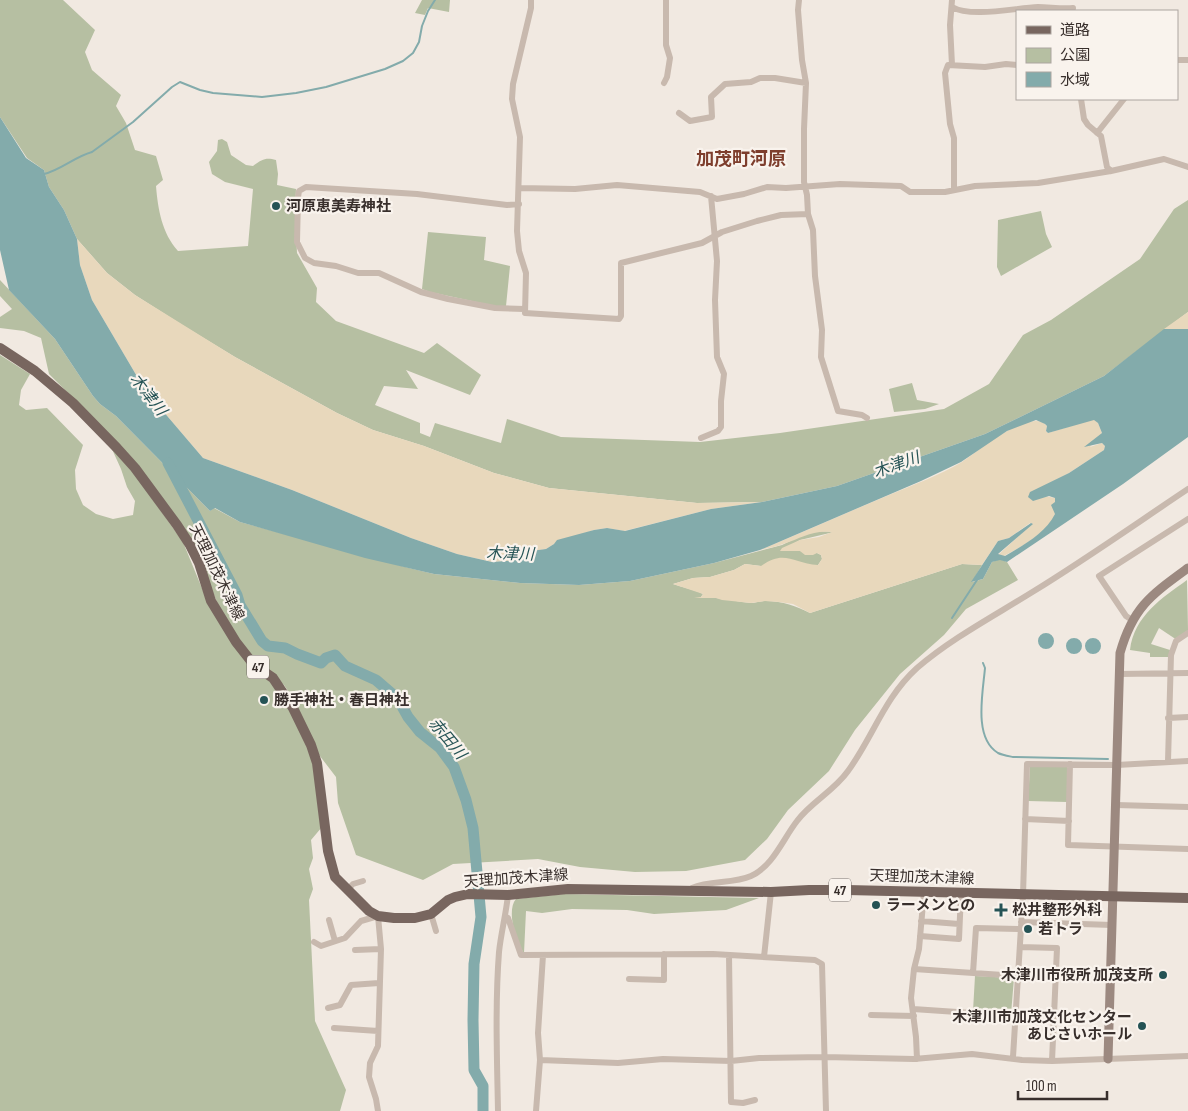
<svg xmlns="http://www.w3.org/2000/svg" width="1188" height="1111" font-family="'Sofia Sans Condensed','Noto Sans JP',sans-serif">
<rect width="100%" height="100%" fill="#f1e9e1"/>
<path fill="#b6bfa2" d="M0 0H63L95 30 85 52 92 70 121 95 116 106 126 123 135 150 156 156 163 180 156 186C158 210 162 233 178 251L248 246 253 189 225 182 212 174 209 162 217 151 218 140 222 139 227 142 231 155 246 165 253 166C262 159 266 157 276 160L278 174 277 185 296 189 295 214 297 253 317 288 316 302 336 321 424 353 437 343 481 375 470 395 406 370 418 389 384 386 375 405 420 423V433L430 437 435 423 501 443 507 419 561 437 700 442 780 433 944 409 989 384 1023 335 1051 320 1140 259 1174 209 1188 200V312L1104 376 985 434 837 486 762 502 697 503 549 488 494 473 424 446 373 430 337 413 235 357 182 325 135 295 107 273 77 239 64 210 49 187 44 170 27 158 0 117Z
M422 0H450L449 12 428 8 425 15 415 13Z
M1041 211 1046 234 1052 247 1001 276 997 267 998 220Z
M428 232 486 237 484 260 510 266 506 306H495L430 292 422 289Z
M0 280 55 339 93 396 100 404 116 416 210 511 214 508 240 522 409 568 434 574 520 583 579 585 630 581 714 563 782 545 802 535 819 531 834 532 800 540 791 545V550L817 553 821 555 822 559 818 565 761 566 745 564 734 570 710 577 693 578 673 584C683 588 694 589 703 594L701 597C706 599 711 597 716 598 727 599 739 602 751 603 756 603 761 601 766 601 783 601 796 606 810 613L962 564 982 565 972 582 983 579 992 562 1000 559 1007 562 1018 580 966 609 944 635 900 674 855 730 829 771 788 810 767 839 745 860 686 871 635 872 580 867 538 859 453 864 423 880 356 855 338 803 336 777 313 747 297 706 288 691 284 685 257 664 225 621 192 543 73 398 49 374 41 338 24 331 0 328V317L12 309 0 296Z
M0 355 30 374 21 390 19 405 26 410 47 408 83 445 75 470 76 489 83 505 96 514 113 519 133 515 135 501 127 487 121 469 111 447 134 473 183 542 208 603 265 676 283 693 313 760 322 827 311 840 313 858 309 869 313 889 309 900 315 1021 346 1090 340 1111H0Z
M912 383 917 400 939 404 925 409 894 412 889 389Z
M1187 580 1188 630 1177 640 1159 628 1151 644 1170 650 1169 657H1150V653L1130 650C1134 616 1162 598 1187 580Z
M1030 767H1067V802L1028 801Z
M564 894 759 898 726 910 654 914 627 910 572 909 542 913 526 911 524 953C516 943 506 910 516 899Z
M975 976 1014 978 1011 1014 973 1011Z"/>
<path fill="#e8d8bc" d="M77 239 107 273 135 295 235 357 337 413 373 430 424 446 494 473 549 488 697 503 762 502 711 509 624 531 607 528 594 530 554 544 546 549 531 551 519 560 492 562 457 554 411 538 292 490 203 458 145 390 92 300 80 265Z
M1188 312V329H1164Z
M1094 419 1098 423 1102 433 1090 447 1102 443 1105 446 1104 450 1069 473 1030 493 1055 498C1055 503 1056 509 1055 514 1051 531 1019 548 1004 556L998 555 1032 524 1030 523 1009 538 998 541 982 565 962 564 810 613 793 604 779 602 765 601 751 603 722 600 716 598H694L701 597 703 594 673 584 693 578 710 577 734 570 745 564 761 566C784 549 793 563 818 565L822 559 821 555 817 553 813 555H805L800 551H780L782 548 800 540 819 537 832 532C811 530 802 538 783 544 776 547 768 548 760 550 803 532 846 513 889 495 913 485 940 475 962 462 977 452 1031 406 1047 426L1046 431 1048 433Z"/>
<path fill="#83abab" d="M0 117 26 158 44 170 49 187 64 210 77 239 80 265 92 300 145 390 203 458 292 490 411 538 457 554 492 562 519 560 531 551 546 549 554 544 557 540 594 530 607 528 625 531 711 509 762 502 837 486 985 434 1104 376 1164 329H1188V437L1123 484 1007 562 1000 560 992 562 983 579 971 582 998 541 1009 538 1031 523 1033 524 998 554 1005 556C1023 545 1045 534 1055 514L1051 505 1055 502V498L1049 496 1033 501 1028 497 1030 492 1069 473 1104 450 1105 446 1102 443 1084 447 1102 433 1098 423 1094 420 1048 433 1046 431 1047 426 1045 424 1036 420 1007 431 961 462 921 481 760 550 714 563 630 581 579 585 520 583 434 574 365 558 240 522 215 508 210 511 116 416 100 404 93 396 55 339 9 290 0 250Z
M1038 641a8 8 0 1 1 16 0a8 8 0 1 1-16 0Z
M1085 646a8 8 0 1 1 16 0a8 8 0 1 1-16 0Z
M1066 646a8 8 0 1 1 16 0a8 8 0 1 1-16 0Z"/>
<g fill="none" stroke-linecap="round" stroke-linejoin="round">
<path stroke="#83abab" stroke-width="2" d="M44 174C61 170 74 157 92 152L133 122 172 87 180 82 200 90 213 93 262 97 296 93 326 87 385 69 403 61 413 53 419 42 422 26 428 11 435 0
M952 618 977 580
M983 663 985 668C983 692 973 738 998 753 1002 755 1008 756 1013 757L1108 759"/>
<path stroke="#83abab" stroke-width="11" d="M168 463 237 595 240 605 262 641 268 646 285 648 297 654 321 663 326 658 335 655 345 666 376 680 398 699 408 717 420 732 440 748 454 767 466 800 473 828 481 917 474 964 473 1020 474 1070 483 1086V1111"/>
<path stroke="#c8b9ae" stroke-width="6" d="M531 0V8L513 84 512 99 520 137 517 231 519 251 526 273 525 313 619 319 621 316V263L702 243 722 232 757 221 781 215 808 214
M799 0 798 10 802 60 806 83 804 129V182L807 195 808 214 813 230 815 276 822 330 821 357 838 411 862 415 867 418
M952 7C971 18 1015 8 1038 7 1049 7 1061 9 1073 8
M1177 60H1188
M952 65 950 25 952 0
M664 83 667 77 670 58 666 45V0
M1081 99 1084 119 1088 125 1101 136 1107 167 1111 171
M679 113 690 121 712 117 711 97 725 84 751 82 760 78H775L806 83
M1097 133 1124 99
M519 188 575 189 617 185 700 192 717 199 744 194 767 187 786 188 840 184 901 186 910 192H945L975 186 1038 183 1111 171 1164 159 1188 167
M954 189V138L950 124 945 73 948 65 985 67 1006 64 1017 65
M519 204 507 205 417 194 306 187 299 191 298 197 297 242 305 258 314 263 336 266 358 273H379L421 292 448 299 495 308 524 309
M701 438 718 431 721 427V401L724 374 717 357 715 300 717 261 711 196
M1132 620 1126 616 1099 576 1188 519
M1120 674 1188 673
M1168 718 1188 717
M1168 761 1171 655 1176 641 1188 633
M1070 764 1068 845 1188 849
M1116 805 1188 807
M1025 819 1069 821
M692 888C710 880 733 884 751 876 773 866 783 839 797 821 811 802 834 791 848 771 873 737 884 698 917 668 952 638 994 616 1034 591 1086 559 1137 523 1188 489
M347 890 353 884 363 881
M431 914 436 931
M506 917 508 918 521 955 713 954 815 960 822 964 826 1111
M329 920 335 941
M921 921 959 924
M1021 922 1112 925
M920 936 959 939 961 893
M314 942 321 946 345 938 361 921 378 916 381 949 378 1046 370 1063 369 1077 376 1099 378 1111
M1020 947 1057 948 1052 1061
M355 950 381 949
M729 955 731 1102 743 1103 755 1100
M764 957 771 892
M914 969 1018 976
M973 973 976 928 1021 929
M629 979 664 980V954
M328 1008 340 1005 351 985 379 983
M913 1009 1016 1016
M871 1015 914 1016
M334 1028 378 1031
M1013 1057 1023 895 1027 764 1117 765 1188 761
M917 1059 916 1037 911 998 914 969 919 949 924 892
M540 1060 618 1063 663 1059 731 1061 759 1058 824 1057 914 1059 972 1054 1022 1060 1052 1061 1188 1056
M498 1111C497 1058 495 1005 499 952 501 933 506 914 508 895
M536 1111 540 1060 538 1033 543 955"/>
<path stroke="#9c8980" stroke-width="9" d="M1108 1059 1120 653C1133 607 1151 595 1188 568"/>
<path stroke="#78665f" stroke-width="10" d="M0 348 35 371 73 403 117 448 135 468 177 525 190 545 199 563 211 601 236 642 254 665 273 678 293 708 311 745 317 763 328 851 335 877 369 911 378 916 394 918H415L431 914 448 900 455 897 468 894 508 895 568 889 771 892 809 890H847L1188 898"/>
</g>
<g fill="#255355" stroke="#f9f3ed" stroke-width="2">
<circle cx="276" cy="206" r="5"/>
<circle cx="264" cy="700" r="5"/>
<circle cx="876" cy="905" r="5"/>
<path d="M998.5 902.5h5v5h5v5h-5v5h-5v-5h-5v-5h5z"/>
<circle cx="1028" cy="929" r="5"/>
<circle cx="1163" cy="975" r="5"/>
<circle cx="1142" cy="1026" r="5"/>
</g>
<g text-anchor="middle" stroke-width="4.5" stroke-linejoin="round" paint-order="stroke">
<g fill="#f9f3ed" stroke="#726a66" stroke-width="1">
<rect x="247" y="655.5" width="22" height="23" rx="4"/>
<rect x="829" y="878.5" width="22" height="23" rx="4"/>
</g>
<g font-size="14" font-weight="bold" fill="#382f2c">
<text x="258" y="672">47</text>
<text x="840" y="895">47</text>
</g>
<g font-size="15" font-weight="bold" fill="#382f2c" stroke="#f9f3ed" text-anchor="start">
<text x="286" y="211">河原恵美寿神社</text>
<text x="274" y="705">勝手神社・春日神社</text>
<text x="886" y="910">ラーメンとの</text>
<text x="1012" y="915">松井整形外科</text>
<text x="1038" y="934">若トラ</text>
<text x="1153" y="980" text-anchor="end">木津川市役所 加茂支所</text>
<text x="1132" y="1022" text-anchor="end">木津川市加茂文化センター<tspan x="1132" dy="17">あじさいホール</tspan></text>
</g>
<g font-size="15" fill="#382f2c" stroke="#f9f3ed">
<text transform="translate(217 572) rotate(64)" y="5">天理加茂木津線</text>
<text transform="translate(922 877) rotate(2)" y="5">天理加茂木津線</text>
<text transform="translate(516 878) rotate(-4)" y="5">天理加茂木津線</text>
</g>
<g font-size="16" font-style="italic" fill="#255355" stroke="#f9f3ed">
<text transform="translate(149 394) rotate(52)" y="6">木津川</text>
<text transform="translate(896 464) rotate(-20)" y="6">木津川</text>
<text transform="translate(510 553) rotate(1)" y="6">木津川</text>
<text transform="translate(448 738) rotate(50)" y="6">赤田川</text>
</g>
<g font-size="18" font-weight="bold" fill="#7e3e2d" stroke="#f9f3ed">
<text x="741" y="165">加茂町河原</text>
</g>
</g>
<rect x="1016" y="10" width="162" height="90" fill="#f9f3ed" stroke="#aca5a0"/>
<rect x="1026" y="26" width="25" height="8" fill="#78665f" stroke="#aca5a0"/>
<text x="1060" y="35" font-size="15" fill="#382f2c">道路</text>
<rect x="1026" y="48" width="25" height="15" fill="#b6bfa2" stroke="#aca5a0"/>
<text x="1060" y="60" font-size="15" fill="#382f2c">公園</text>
<rect x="1026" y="72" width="25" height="15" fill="#83abab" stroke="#aca5a0"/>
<text x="1060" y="85" font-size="15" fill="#382f2c">水域</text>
<path d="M1018 1091v8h89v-8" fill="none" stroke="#382f2c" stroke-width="2.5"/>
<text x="1026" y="1091" font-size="15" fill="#382f2c" stroke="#f9f3ed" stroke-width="4" paint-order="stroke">100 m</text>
</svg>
